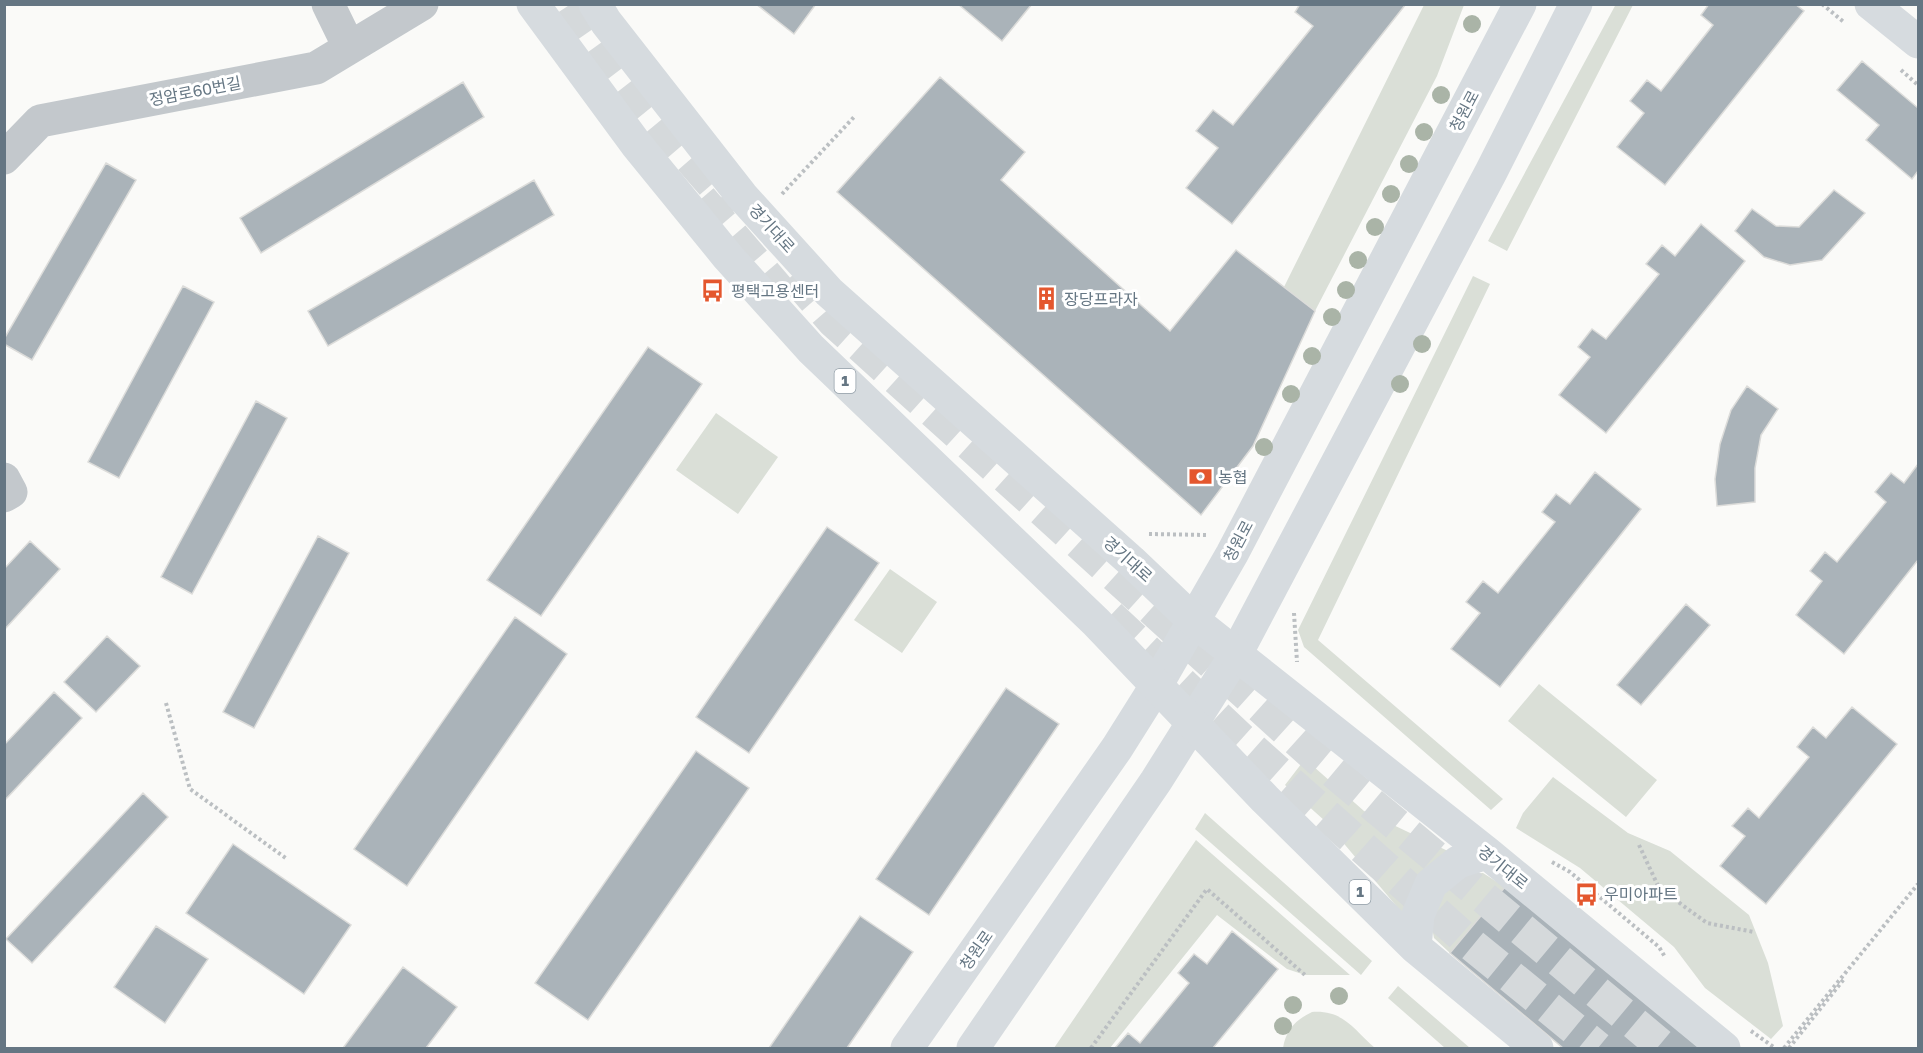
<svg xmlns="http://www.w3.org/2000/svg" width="1923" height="1053" font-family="'Golos Text','Noto Sans KR',sans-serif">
<rect width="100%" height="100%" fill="#fafaf8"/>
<path fill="#dadfd7" d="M1616 4 1633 5 1507 251 1488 241Z
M1424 5H1464L1437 76 1315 311 1284 287Z
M1473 276 1490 284 1318 640 1503 799 1491 810 1304 647 1298 630Z
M716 413 778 457 738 514 676 470Z
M890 569 937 602 902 653 854 620Z
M1539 684 1657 780 1626 817 1508 721Z
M1305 759 1364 811 1450 852 1408 920 1325 821 1285 785Z
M1553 777 1628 833 1670 851 1749 915 1768 963 1783 1026 1771 1039 1705 988 1674 947 1580 868 1516 828 1523 813Z
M1205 813 1372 961 1361 975 1195 829Z
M1196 840 1350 975H1305L1287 969 1217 915 1110 1048H1054Z
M1483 873 1505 887 1450 953 1434 938 1429 914 1459 874Z
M1398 986 1470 1048H1445L1388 998Z
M1312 1012C1344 1010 1353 1029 1375 1048H1283C1286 1030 1295 1020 1312 1012Z"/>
<path fill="#aab3b9" stroke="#dcdcda" stroke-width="1.5" d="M756 4H816L794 34Z
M958 4H1032L1002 41Z
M1300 4H1406L1232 224 1186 188 1218 148 1196 131 1213 110 1233 125 1313 26 1295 12Z
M1709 4H1795L1804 11 1665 185 1617 147 1644 113 1630 101 1647 80 1661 91 1713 25 1701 15Z
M1862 61 1918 108V171L1912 179 1866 140 1879 125 1837 90Z
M940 77 1025 152 1001 180 1170 331 1236 250 1315 311 1253 446 1201 515 837 192Z
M463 82 484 117 261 253 240 218Z
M106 163 136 180 32 360 4 344V339Z
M534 180 554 215 328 346 308 311Z
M1834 190 1865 213 1822 260 1790 265 1764 257 1735 231 1752 209 1776 226 1799 227Z
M1701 224 1745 261 1606 433 1559 395 1590 357 1578 347 1592 329 1606 339 1659 274 1646 264 1662 245 1675 256Z
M183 286 214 302 119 478 88 462Z
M648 347 702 384 541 616 487 580Z
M1747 386 1778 409 1761 435 1755 468V502L1717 506 1715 479 1720 444 1731 410Z
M256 401 287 418 192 594 161 577Z
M1918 464V560L1844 654 1796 615 1822 581 1810 571 1825 552 1837 562 1886 502 1875 492 1891 473 1904 483Z
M1595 472 1641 509 1500 687 1451 649 1480 613 1466 602 1483 581 1498 593 1555 522 1542 512 1556 494 1570 504Z
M827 527 879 563 749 753 696 717Z
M318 536 349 553 254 728 223 712Z
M30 541 60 569 4 630V569Z
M1686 604 1710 625 1641 705 1617 685Z
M515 617 567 654 407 886 354 849Z
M107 636 140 666 96 712 64 682Z
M1006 688 1059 724 929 915 876 879Z
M54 692 82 718 4 801V745Z
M1852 707 1897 744 1766 904 1720 866 1745 836 1732 826 1748 808 1759 818 1809 757 1797 747 1813 727 1826 738Z
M696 751 749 788 588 1020 535 983Z
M143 793 168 817 32 963 6 939Z
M233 844 351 925 304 994 186 913Z
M1505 887 1700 1048H1563L1450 953Z
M860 916 913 952 847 1048H769Z
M156 926 208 959 165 1023 114 987Z
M1232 931 1278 969 1213 1048H1115L1128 1033 1140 1043 1189 983 1178 973 1194 954 1207 964Z
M403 967 457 1007 426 1048H343Z"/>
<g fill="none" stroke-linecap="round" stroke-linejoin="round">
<path stroke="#d5d9db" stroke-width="33" stroke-dasharray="33 16" stroke-linecap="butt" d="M571 4C619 78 677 144 735 210
M701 199 790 303
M793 275 833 321 1318 759 1664 1048
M1110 616 1241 739 1471 944 1598 1048"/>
<path stroke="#bbbfc2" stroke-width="4" stroke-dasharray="3 3" stroke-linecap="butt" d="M1822 4 1845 23
M1901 70 1918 85
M782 194 854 117
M1149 534 1207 535
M1294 613 1297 662
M166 703 190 789 287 859
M1639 845 1659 888 1707 923 1754 932
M1552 862 1570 872 1659 947 1665 957
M1751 1031 1775 1048
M1091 1048 1207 889 1305 975
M1784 1048 1918 884
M1789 1048 1844 979"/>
<path stroke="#c3c8cc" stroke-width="33" d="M328 4 349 47
M4 158 40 121 316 68 422 4
M4 479 11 492 4 496"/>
<path stroke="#d6dbdf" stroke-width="33" d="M1871 4 1918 42
M907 1048 1117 748 1156 686 1232 554 1520 4
M973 1048 1156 781 1236 654 1491 172 1576 4"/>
<path stroke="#d6dbdf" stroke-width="33" d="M533 4 636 144 728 257 811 349 1096 622 1265 799 1415 947 1537 1048
M595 4 606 22 742 196 829 292 1131 561 1194 621 1487 853 1724 1048
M1415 947 1418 915 1431 884 1458 862 1487 853"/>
</g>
<g fill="#aab4a7">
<circle cx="1472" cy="24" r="9"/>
<circle cx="1441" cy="95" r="9"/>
<circle cx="1424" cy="132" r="9"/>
<circle cx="1409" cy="164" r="9"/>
<circle cx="1391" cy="194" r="9"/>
<circle cx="1375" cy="227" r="9"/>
<circle cx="1358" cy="260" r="9"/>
<circle cx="1346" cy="290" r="9"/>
<circle cx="1332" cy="317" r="9"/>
<circle cx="1422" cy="344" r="9"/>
<circle cx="1312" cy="356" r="9"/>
<circle cx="1400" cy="384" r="9"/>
<circle cx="1291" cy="394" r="9"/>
<circle cx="1264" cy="447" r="9"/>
<circle cx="1339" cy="996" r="9"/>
<circle cx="1293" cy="1005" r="9"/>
<circle cx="1283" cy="1026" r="9"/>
</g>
<defs>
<symbol id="bus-bare" viewBox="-9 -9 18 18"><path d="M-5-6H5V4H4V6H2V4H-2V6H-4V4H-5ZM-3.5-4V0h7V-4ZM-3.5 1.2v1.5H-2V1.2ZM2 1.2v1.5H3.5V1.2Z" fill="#e4572e" stroke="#fff" stroke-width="2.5" paint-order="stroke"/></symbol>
<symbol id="building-bare" viewBox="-9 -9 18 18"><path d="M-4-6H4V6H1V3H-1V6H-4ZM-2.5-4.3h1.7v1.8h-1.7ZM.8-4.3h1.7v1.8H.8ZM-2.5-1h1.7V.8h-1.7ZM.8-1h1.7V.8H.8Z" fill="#e4572e" stroke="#fff" stroke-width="2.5" paint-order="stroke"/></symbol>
<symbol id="bank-bare" viewBox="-9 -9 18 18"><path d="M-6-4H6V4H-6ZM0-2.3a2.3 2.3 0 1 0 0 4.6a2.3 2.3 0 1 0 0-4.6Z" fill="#e4572e" stroke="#fff" stroke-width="2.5" paint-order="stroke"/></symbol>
</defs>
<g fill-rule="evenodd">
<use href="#bus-bare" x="696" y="274" width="33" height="33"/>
<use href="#building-bare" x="1030" y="282" width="33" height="33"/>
<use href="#bank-bare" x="1184" y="460" width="33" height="33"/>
<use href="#bus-bare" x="1570" y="878" width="33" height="33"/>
</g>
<g text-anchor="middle" stroke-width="6" stroke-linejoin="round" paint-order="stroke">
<g fill="#fff" stroke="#939fa8" stroke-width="1.5">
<rect x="834.5" y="369" width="21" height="24" rx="4.5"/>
<rect x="1349.5" y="880" width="21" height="24" rx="4.5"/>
</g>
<g font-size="15" font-weight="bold" fill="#657683">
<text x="845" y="386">1</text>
<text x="1360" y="897">1</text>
</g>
<g font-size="16" fill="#657683" stroke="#fff">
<text transform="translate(195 91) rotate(-11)" y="6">정암로60번길</text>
<text transform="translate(1464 111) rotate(-62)" y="6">청원로</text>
<text transform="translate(772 228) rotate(48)" y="6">경기대로</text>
<text transform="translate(1238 541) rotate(-62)" y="6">청원로</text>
<text transform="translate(1128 559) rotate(42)" y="6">경기대로</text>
<text transform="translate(1503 867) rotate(39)" y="6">경기대로</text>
<text transform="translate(976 950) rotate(-55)" y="6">청원로</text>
</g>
<g font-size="16" fill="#657683" stroke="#fff" text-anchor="start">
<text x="731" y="297">평택고용센터</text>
<text x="1064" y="305">장당프라자</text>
<text x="1218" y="483">농협</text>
<text x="1604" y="900">우미아파트</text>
</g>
</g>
<rect width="1923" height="1053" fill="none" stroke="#657683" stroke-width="12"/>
</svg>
